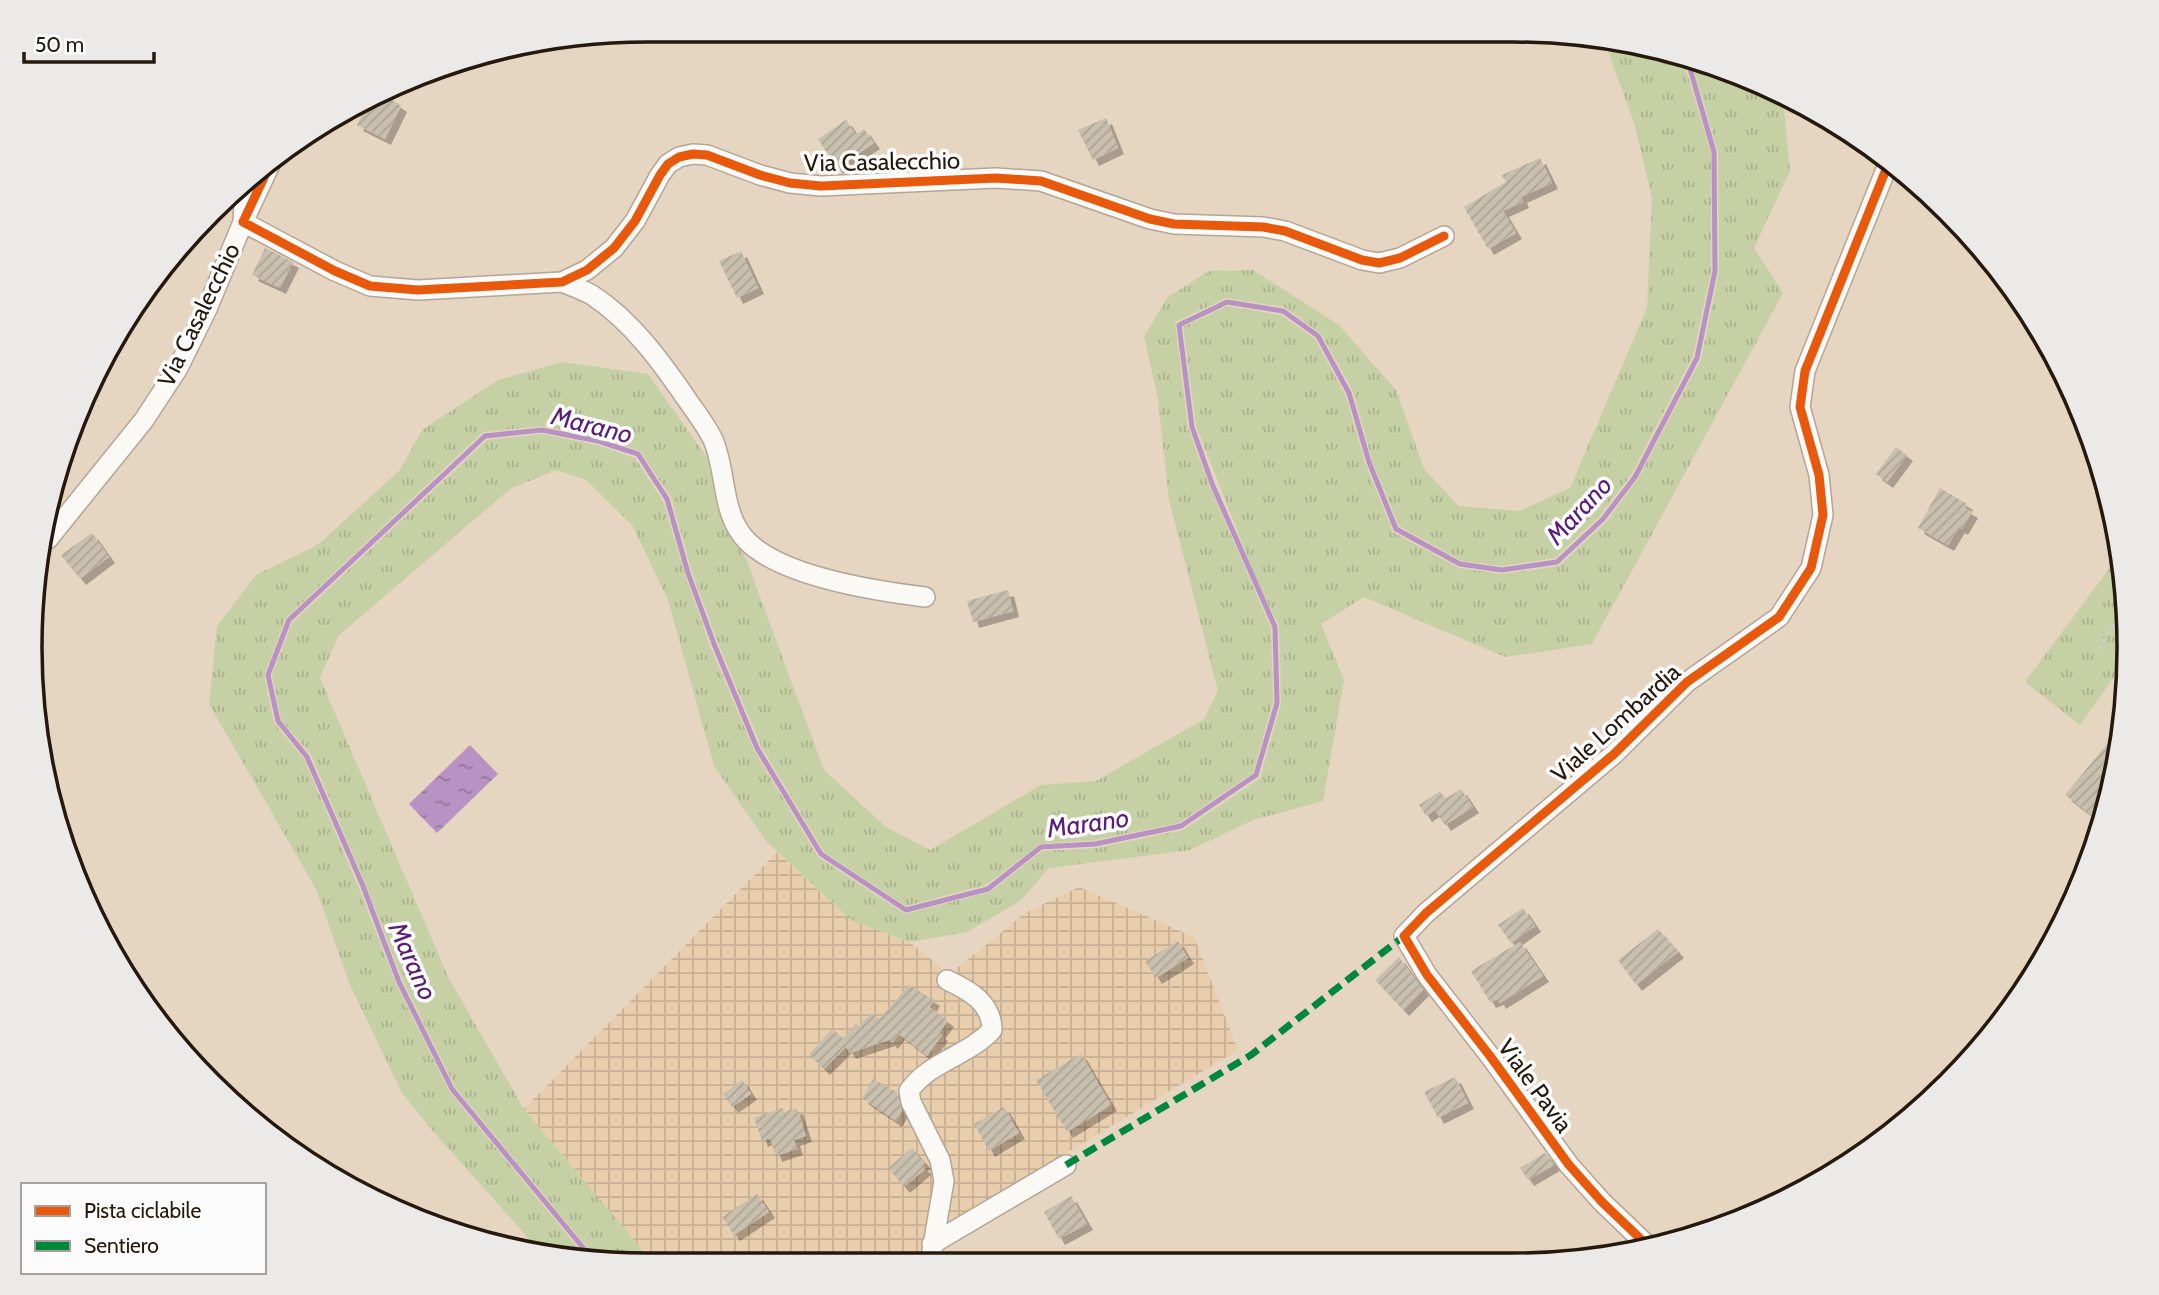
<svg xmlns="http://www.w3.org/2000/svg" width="2159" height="1295" font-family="Cabin,sans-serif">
<defs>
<pattern id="industrial-grid" width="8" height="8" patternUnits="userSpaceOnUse" patternTransform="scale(1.75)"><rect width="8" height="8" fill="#e9ceae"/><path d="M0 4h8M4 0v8" fill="none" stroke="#c8b094"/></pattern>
<pattern id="grass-tufts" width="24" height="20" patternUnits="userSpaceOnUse" patternTransform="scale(1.75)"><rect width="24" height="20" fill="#c6d0a5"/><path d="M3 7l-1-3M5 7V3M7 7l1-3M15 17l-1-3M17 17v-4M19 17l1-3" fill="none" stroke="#aab28d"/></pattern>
<pattern id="water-ripples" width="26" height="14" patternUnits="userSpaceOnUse" patternTransform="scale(1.75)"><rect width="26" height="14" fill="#b792c2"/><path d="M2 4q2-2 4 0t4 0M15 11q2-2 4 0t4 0" fill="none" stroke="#95769c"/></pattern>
<pattern id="building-hatch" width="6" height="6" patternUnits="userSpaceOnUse" patternTransform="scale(1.75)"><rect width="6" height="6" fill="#c9bfae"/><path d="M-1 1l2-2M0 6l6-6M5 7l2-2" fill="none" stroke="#aca494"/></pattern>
<filter id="shadow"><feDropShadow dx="6" dy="6" stdDeviation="0" flood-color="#0004"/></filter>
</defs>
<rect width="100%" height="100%" fill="#e6d5c1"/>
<path fill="url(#industrial-grid)" d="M777 852 851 920 909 942 950 974 1025 913 1079 887 1194 937 1238 1050 943 1227 951 1181 946 1158 916 1093 922 1084 936 1072 984 1048 999 1032V1016L988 997 967 982 950 974 944 987 977 1007 985 1020V1027L976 1036 929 1060 911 1074 900 1089 903 1104 933 1162 936 1181 922 1263 654 1264 524 1109Z"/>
<path fill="url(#grass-tufts)" d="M1605 42 1682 57 1711 153V271L1693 356 1631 475 1600 516 1555 558 1502 566 1462 561 1399 526 1372 460 1353 391 1321 334 1284 307 1226 298 1175 322 1188 428 1210 487 1271 628 1273 702 1253 773 1179 823 1095 840 1040 844 986 885 906 906 824 852 761 746 718 643 692 572 671 497 640 451 599 437 542 426 483 432 286 618 264 675 274 723 304 759 359 888 396 984 449 1091 588 1260 540 1251 431 1129 402 1093 350 985 316 889 209 704 217 626 256 575 319 544 400 470 422 430 498 380 562 362 648 374 708 459 717 506 746 559 824 770 886 827 930 850 1041 785 1096 781 1204 719 1218 691 1169 500 1158 399 1144 336 1168 297 1209 271 1253 270 1339 325 1396 390 1424 469 1459 506 1519 511 1570 488 1647 308 1652 199 1635 126Z
M1691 59 1710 63 1783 99 1790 171 1754 248 1783 293 1592 644 1505 657 1364 597 1321 624 1344 680 1323 801 1253 820 1190 850 1049 868 1020 901 967 932 909 942 851 920 766 841 714 766 668 600 632 525 586 480 556 470 510 489 338 636 320 678 449 979 524 1109 654 1264 600 1263 455 1087 403 981 366 885 311 755 281 720 272 675 292 623 487 440 542 434 597 445 635 458 663 501 685 574 710 646 754 750 818 857 905 914 990 892 1042 851 1096 848 1183 830 1260 778 1281 703 1279 626 1255 576 1196 426 1183 327 1227 306 1281 315 1315 339 1345 394 1365 463 1393 532 1459 568 1502 574 1559 566 1606 522 1638 479 1701 359 1719 272 1718 152Z
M2120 554 2129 648 2128 658 2080 725 2025 682Z"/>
<path fill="url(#water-ripples)" d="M470 745 498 774 437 833 409 804Z"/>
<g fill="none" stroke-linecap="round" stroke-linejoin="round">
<path stroke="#b792c2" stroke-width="5" d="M594 1261 452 1089 399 982 363 886 307 757 278 721 268 675 289 620 485 436 542 430 598 441 638 454 667 499 688 573 714 644 757 748 821 854 906 910 988 889 1041 847 1095 844 1181 826 1256 775 1277 703 1275 627 1213 486 1192 427 1179 325 1227 302 1283 311 1318 336 1349 393 1369 462 1396 529 1460 564 1502 570 1557 562 1603 519 1635 477 1697 358 1715 271 1714 152 1687 58"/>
</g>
<path fill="url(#building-hatch)" filter="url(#shadow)" d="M386 96 401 106 385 139 357 125 366 107Z
M1106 118 1118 148 1093 160 1078 130Z
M846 120 856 135 864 129 874 143 837 168 818 139Z
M1540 158 1552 183 1521 197 1523 202 1503 211 1516 233 1488 249 1464 207 1506 182 1502 175Z
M265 248 293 262 280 288 252 275Z
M741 251 758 288 737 298 719 261Z
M1896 447 1907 455 1887 482 1876 474Z
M1940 488 1967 504 1965 508 1972 512 1962 529 1959 527 1948 545 1918 528Z
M92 533 109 557 80 579 61 555Z
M1008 590 1013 611 973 622 967 601Z
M2107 744 2119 753 2117 768 2106 804 2095 818 2065 795Z
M1461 789 1473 807 1445 825 1435 810 1426 816 1419 805 1440 791 1445 799Z
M1523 908 1535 926 1511 943 1498 925Z
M1658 929 1678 952 1636 985 1618 960Z
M1178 941 1188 958 1156 978 1145 961Z
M1520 942 1543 976 1500 1003 1498 999 1490 1002 1471 971Z
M1399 957 1423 990 1403 1010 1375 980Z
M909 985 934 1000 930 1007 948 1021 939 1033 942 1035 927 1056 899 1034 892 1043 889 1040 850 1053 846 1047 824 1069 809 1054 832 1029 843 1038 856 1024 859 1026 871 1013 879 1019Z
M1081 1054 1111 1105 1067 1132 1036 1080Z
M1455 1077 1468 1103 1438 1118 1424 1092Z
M873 1079 897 1092 902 1111 896 1121 862 1098Z
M742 1080 751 1094 732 1107 723 1094Z
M1004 1107 1019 1133 989 1151 974 1124Z
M783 1108 784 1112 797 1108 806 1136 794 1140 797 1149 776 1156 770 1138 762 1141 754 1118Z
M912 1148 925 1163 922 1165 925 1169 904 1187 888 1168Z
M1545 1153 1554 1165 1528 1180 1520 1168Z
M757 1194 769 1212 734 1235 722 1217Z
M1071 1196 1087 1224 1059 1239 1044 1212Z"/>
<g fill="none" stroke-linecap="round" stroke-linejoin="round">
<defs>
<path id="minor" d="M274 156 243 222 335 271 370 286 418 290 562 282 587 270 614 248 635 221 660 175 668 164 679 157 693 154 707 155 760 175 790 183 821 186 996 178 1041 181 1150 219 1174 224 1263 227 1285 231 1362 260 1379 263 1400 258 1444 236
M562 282C572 286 583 290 592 295 632 321 662 363 688 401 697 414 708 428 714 442 727 474 721 516 748 542 784 577 876 591 925 597
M48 539 144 420 178 368 207 309 243 222 245 184
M932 1244 1066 1165
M1649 1247 1602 1202 1569 1165 1490 1056 1427 975 1404 936 1426 913 1614 754 1687 682 1779 617 1811 568 1823 515 1819 475 1800 407 1805 371 1889 162
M930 1263 944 1181 940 1160 911 1102 909 1091C930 1061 968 1056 992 1030 992 1003 969 990 947 980"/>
</defs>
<use href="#minor" stroke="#b3a697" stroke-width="22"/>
<path stroke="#d3cec9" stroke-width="3.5" stroke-dasharray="3.5 5" stroke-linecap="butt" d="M2099 649 2125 607"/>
<use href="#minor" stroke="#fbf9f6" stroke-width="19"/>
<path stroke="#00873e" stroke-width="7" stroke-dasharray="14 7" stroke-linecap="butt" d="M1066 1165 1251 1055 1404 936"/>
<defs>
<path id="cycleway" d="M274 156 243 222 335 271 370 286 418 290 562 282 587 270 614 248 635 221 660 175 668 164 679 157 693 154 707 155 760 175 790 183 821 186 996 178 1041 181 1150 219 1174 224 1263 227 1285 231 1362 260 1379 263 1400 258 1444 236
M1649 1247 1602 1202 1569 1165 1490 1056 1427 975 1404 936 1426 913 1614 754 1687 682 1779 617 1811 568 1823 515 1819 475 1800 407 1805 371 1889 162"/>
</defs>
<use href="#cycleway" stroke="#fcfcfc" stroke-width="13"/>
<use href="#cycleway" stroke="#e8590c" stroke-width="9"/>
</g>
<g text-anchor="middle" stroke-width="7" stroke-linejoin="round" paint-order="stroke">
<g font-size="24" fill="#24190c" stroke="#fcfcfc">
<text transform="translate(882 162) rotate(-1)" y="8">Via Casalecchio</text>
<text transform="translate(199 315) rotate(-64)" y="8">Via Casalecchio</text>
<text transform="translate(1616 723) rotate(-42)" y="8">Viale Lombardia</text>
<text transform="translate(1535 1086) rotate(54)" y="8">Viale Pavia</text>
</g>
<g font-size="26" font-style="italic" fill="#591c79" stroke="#fcfcfc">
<text transform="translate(592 425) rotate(14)" y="9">Marano</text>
<text transform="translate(1579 510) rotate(-47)" y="9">Marano</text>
<text transform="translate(1088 823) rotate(-8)" y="9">Marano</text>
<text transform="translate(413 961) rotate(66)" y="9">Marano</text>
</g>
</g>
<path d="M0 0H2159V1295H0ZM647 42H1512A605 605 0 0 1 2117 647V648A605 605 0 0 1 1512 1253H647A605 605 0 0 1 42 648V647A605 605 0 0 1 647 42Z" fill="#ebeae9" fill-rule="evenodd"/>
<path fill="none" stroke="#24190c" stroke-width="3.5" d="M647 42H1512A605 605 0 0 1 2117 647V648A605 605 0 0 1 1512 1253H647A605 605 0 0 1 42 648V647A605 605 0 0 1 647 42Z"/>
<rect x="21" y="1183" width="245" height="91" fill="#fcfcfc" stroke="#a6a19c" stroke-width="2"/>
<rect x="35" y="1206" width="35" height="10" fill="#e8590c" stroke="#a6a19c" stroke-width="2"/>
<text x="84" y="1218" font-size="21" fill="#24190c">Pista ciclabile</text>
<rect x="35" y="1241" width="35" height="10" fill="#00873e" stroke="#a6a19c" stroke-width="2"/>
<text x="84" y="1253" font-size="21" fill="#24190c">Sentiero</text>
<path d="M24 52v10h130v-10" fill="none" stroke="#24190c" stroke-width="3.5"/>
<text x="35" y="52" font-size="21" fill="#24190c" stroke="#fcfcfc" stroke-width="5" paint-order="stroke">50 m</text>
</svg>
